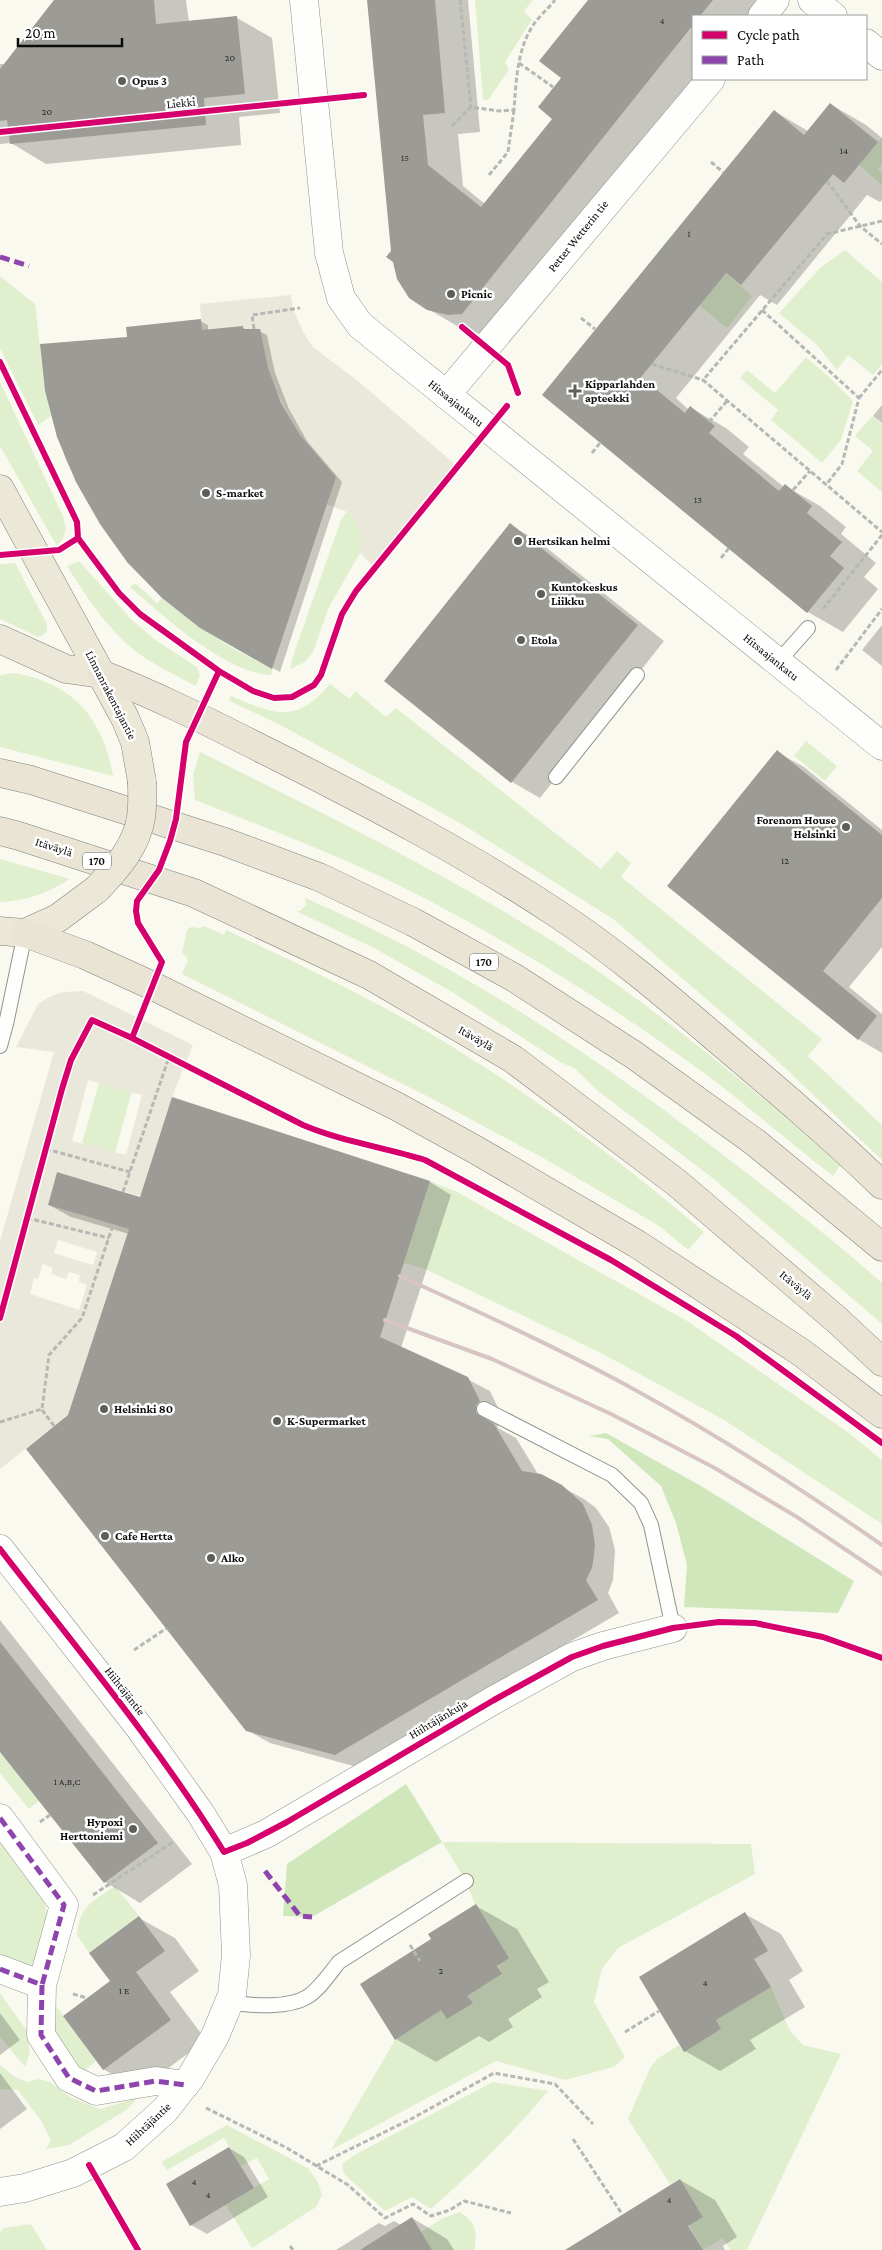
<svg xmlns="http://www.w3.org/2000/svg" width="882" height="2250" font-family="'Crimson Pro',serif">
<rect width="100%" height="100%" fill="#faf9ef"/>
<path fill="#e0f0cf" d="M475 0H533L524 11 532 20 505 62 509 70 488 100H483Z
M882 137V164L878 169 882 173V185L859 165Z
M670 237 698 260 704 255 752 296 727 328 649 264Z
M845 250 882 282V364L873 375 848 355 837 370 818 346 779 313 820 268Z
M0 276 35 304 45 391 51 416 38 425 0 348Z
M806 357 828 376 853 401 841 440 822 463 771 420 778 410 740 378 747 370 775 393Z
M0 382 63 516C67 531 67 534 57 546L0 446Z
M872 416 882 424V492L857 471 873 451 855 436Z
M346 512 350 513 361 533 363 542 360 553 329 607 313 652 305 662 290 669 293 656 341 520Z
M79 561 131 619 154 639 197 667 200 675 196 686C177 676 156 666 138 653 108 630 87 598 67 566Z
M15 563 47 624V630L43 635 38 637 0 619V564Z
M135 583 157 603 162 598C196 626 232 651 273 668L271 675C227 674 163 616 130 587Z
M14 673C73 683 103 718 113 776L0 747V675Z
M330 684 350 699 355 691 386 717 396 708 601 869 617 851 631 863 621 877 822 1039 808 1056 882 1125V1160L767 1051 613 919 460 823 282 726 228 700 231 696C275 715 296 724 330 684Z
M806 741 837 766 825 781 794 756Z
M200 752C317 810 435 868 546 937 644 998 733 1074 822 1147L841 1164 833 1176C792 1145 753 1110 712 1079 619 1010 518 946 414 893 343 857 269 829 195 800L193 775Z
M0 859 70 879C48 893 26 901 0 902Z
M305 898C461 965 602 1060 735 1164 785 1202 835 1241 882 1283V1324L715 1180 598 1091 574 1068 560 1062 452 992 374 948 296 911H300L306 905Z
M204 926 224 935 226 930C301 965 377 1001 448 1044 539 1100 624 1163 704 1232L688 1250 659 1226 545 1159 425 1095 182 974 188 960 182 952 187 930 191 927 200 928Z
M99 1083 132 1091 115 1153 82 1143Z
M430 1181 457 1192 687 1321 849 1433 882 1460V1524L724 1420 601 1353 425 1269 404 1263Z
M0 1752 39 1801 29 1809 0 1773Z
M0 1838 43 1895 47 1914 38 1965 30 1968 0 1956Z
M442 1842 751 1844 755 1874 618 1948 602 1969 594 2002 625 2057 614 2067 565 2080 496 2061 331 2150 395 2040 441 2010 447 2019 472 2003 467 1996 502 1974 466 1881Z
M115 1886 139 1916 89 1953 77 1935C80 1905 92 1902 115 1886Z
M771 1987 790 2031 803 2045 841 2054 747 2250H730L723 2238 703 2250 689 2225 703 2216 680 2179 670 2184 628 2119 650 2068 657 2059 679 2045 684 2051 721 2029 716 2020Z
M0 1993 27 2031 30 2052 25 2067 0 2037Z
M54 2003 96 2061 84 2071C70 2062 57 2044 53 2027 52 2020 54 2011 54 2003Z
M0 2065 15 2077 27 2082 39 2079 50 2082 70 2097 100 2109 137 2098 128 2109 69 2145 46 2149 51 2141 42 2122 18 2090 0 2089Z
M493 2082 548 2091C512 2134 473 2172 431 2209L412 2197 385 2211 344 2174 342 2164 356 2154Z
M227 2125 308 2168 318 2182 322 2195 316 2207 252 2248 226 2205 269 2179 257 2158 241 2166 224 2138 167 2170 161 2162Z
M460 2212C478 2224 476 2231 475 2250H432L421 2232 443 2218Z
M31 2224 47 2250H0V2233L3 2228Z"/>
<path fill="#d0e7bc" d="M606 1433 701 1486 854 1581 838 1613 684 1607 687 1565 676 1523 661 1486 608 1439 589 1436Z
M406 1784 442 1842 312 1917 283 1916 287 1864Z"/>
<path fill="#eae8da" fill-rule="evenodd" d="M291 295 293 309 303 332 313 347 358 381 457 466 375 568 360 553 363 542 361 533 350 513 326 504 300 435 274 386 202 330 200 304Z
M83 991 193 1045 172 1097 140 1196 57 1172 48 1205 129 1229 68 1415 0 1469V1241L54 1052 16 1047 38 1004 51 996 64 992ZM88 1080 142 1095 126 1155 72 1141ZM58 1240 97 1252 93 1265 54 1253ZM43 1264 53 1268 51 1274 66 1279 69 1272 80 1275 79 1282 87 1285 79 1310 30 1294 34 1278 38 1279Z"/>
<path fill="#0003" d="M56 0H186L189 22 237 18 272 38 280 113 239 117 241 145 46 164 11 143 0 144V64H5Z
M369 0H468L480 132 458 134 463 186 485 204 554 119 563 78 590 0H764L751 16H693V79H701L497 334 474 333 464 330 428 309Z
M830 104 866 125 882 138V200L880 202 867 195 777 305 760 295 676 398 689 410 691 408 726 428 749 447 743 454 784 487 785 486 820 506 846 527 841 534 876 563 864 577 878 589 843 632 808 612 543 395 774 111 808 131Z
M200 321 208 325V331L242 327 248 331H259L267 335 275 373 289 409 307 441 342 482 280 672 201 627 88 503 66 460 52 416 128 338Z
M882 405V423L873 416Z
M510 525 538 541 664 641 540 798 512 782 386 681Z
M882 625V666L862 650Z
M777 752 804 767 882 830V947L849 987 882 1014V1053L858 1039 669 886Z
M173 1098 430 1182 451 1195 401 1348 467 1379 490 1391 501 1414 497 1418 498 1428 516 1438 538 1474 584 1499 596 1508 609 1527 615 1550 613 1580 608 1593 619 1613 357 1767 270 1743 247 1730 70 1415 129 1234 71 1217 49 1205 140 1198Z
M0 1620 192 1864 140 1903 105 1882 0 1750Z
M476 1906 517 1929 549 1982 537 1989 542 1997 508 2019 513 2027 489 2042 479 2036 436 2062 396 2039 433 1939Z
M745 1914 781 1934 803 1971 789 1980 805 2007 750 2040 756 2049 720 2071 685 2051Z
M139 1918 175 1938 199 1971 170 1992 206 2040 139 2090 103 2069 111 1981Z
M0 2013 20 2040 0 2055Z
M0 2073 27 2109 0 2129Z
M229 2148 244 2157 268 2197 207 2234 191 2225Z
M680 2180 715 2200 737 2237 723 2246 725 2250H579Z
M412 2218 447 2239 454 2250H336L379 2223 385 2226 394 2221 401 2225Z"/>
<path fill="#9c9b95" d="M54 0H154L156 24 237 16 245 94 204 98 206 125 10 144 7 120 0 121V69Z
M367 0H435L445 113 423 115 428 165 481 207 552 119 538 107 561 78 539 61 588 0H713L700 16H693V25L462 314 448 315 427 310 409 298 397 279 393 262 386 257 391 251Z
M830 103 878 142 844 183 833 174 741 285 726 273 641 377 685 413 690 406 715 426 709 433 779 491 785 484 812 506 807 513 842 542 830 556 844 568 807 613 542 395 774 110 804 135Z
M201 319 202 330 243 326V329H260L268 368 281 403 300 435 336 477 272 669 200 628 162 598 127 562 100 524 76 482 57 437 45 391 40 344 127 337 126 327Z
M510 523 638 625 511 783 384 681Z
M777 750 882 835V898L823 971 877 1016 858 1040 667 886Z
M172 1097 430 1181 380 1337 468 1377 480 1401 476 1405V1413L494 1424 522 1471 541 1474 562 1485 583 1504 592 1525 595 1545 594 1555 592 1568 586 1580 598 1600 335 1755 246 1731 26 1449 68 1415 129 1229 48 1205 57 1172 140 1197Z
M0 1642 158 1843 104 1883 0 1752Z
M476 1904 509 1958 497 1966 502 1974 467 1996 473 2003 447 2019 441 2010 395 2040 360 1984 431 1939 428 1934Z
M745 1912 768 1951 754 1959 771 1987 716 2020 721 2029 684 2052 639 1977Z
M139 1916 165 1951 136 1972 171 2020 103 2070 63 2016 110 1981 89 1953Z
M229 2147 254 2188 190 2226 166 2184Z
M680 2179 703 2217 688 2226 703 2250H565Z
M412 2217 432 2250H360Z"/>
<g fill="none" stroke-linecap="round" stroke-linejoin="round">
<defs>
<path id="service" d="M778 662 808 628
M556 777 637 675
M0 1046 6 1024 25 933
M484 1409 612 1475 641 1503 651 1525 673 1628
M229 2003C251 2005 287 2009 307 1997 319 1990 330 1973 339 1962L466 1881"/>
<path id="minor" d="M812 0 833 16
M762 16 775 0
M866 43 882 56
M446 395 711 79
M0 1549 139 1727 201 1814 224 1852 233 1885 236 1955 232 1995 215 2036 191 2077 165 2110 124 2147 73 2173 25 2188 0 2192
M0 1818 64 1905 42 1985
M224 1852 266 1834 494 1700 572 1657 603 1646 673 1628
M0 1969 42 1985 41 2035 69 2078 96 2091 156 2081 185 2085"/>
<path id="tertiary" d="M304 0 329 253 341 298 360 325 882 746"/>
<path id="primary" d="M0 489 125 718 135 742 142 782
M0 639 66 669 101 674
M0 931 25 933 58 918 97 889"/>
<path id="trunk" d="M101 674C161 697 218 727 276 756 371 804 467 854 556 913 611 949 662 992 712 1035 770 1084 827 1132 882 1185
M0 773 31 780 225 842 319 877 413 922 513 977 634 1055 756 1143 882 1247
M0 831 19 836 194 893 369 975 513 1059 677 1183 837 1320 882 1362
M25 933 85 955 153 986 396 1106 476 1150 637 1244 802 1353 882 1414"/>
</defs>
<use href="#service" stroke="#93928e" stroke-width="16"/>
<use href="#minor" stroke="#93928e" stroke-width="29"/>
<use href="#tertiary" stroke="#93928e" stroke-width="29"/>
<use href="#primary" stroke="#807f7b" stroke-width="29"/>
<use href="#trunk" stroke="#807f7b" stroke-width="29"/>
<path stroke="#b7b7b5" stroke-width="3" stroke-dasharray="5 2.5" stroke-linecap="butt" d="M460 0 471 107
M519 63 553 87
M452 126 471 107 499 111 514 110C516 82 517 51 532 27 538 17 548 9 555 0
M711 162 723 172
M489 175 508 152 514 110
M827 181 860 226 882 244
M882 221 827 234 703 380 882 532
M762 310 859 398 842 464 826 485
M581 318 595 329
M254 329 252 315 300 308
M652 364 703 380
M859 398 882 370
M709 422 727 401
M592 453 600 443
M793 490 810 471
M78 538 119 593 140 614 219 671
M721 558 729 548
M823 609 882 535
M836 670 882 609
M46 1149 130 1172
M123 1192 169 1057
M27 1218 109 1238
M42 1410 55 1427
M0 1422 42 1409 49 1355 82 1318 113 1225
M134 1650 167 1628
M40 1822 50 1815
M93 1895 173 1842
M410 1945 420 1961
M73 1994 87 1998
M625 2032 659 2011
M206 2108 287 2148 348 2185 385 2218 413 2204 431 2216 450 2210 464 2201 511 2213
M573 2139 622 2214
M316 2166 413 2118 494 2073 555 2084 593 2124
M290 2246 293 2250"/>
<use href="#service" stroke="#fefefd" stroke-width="14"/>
<use href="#minor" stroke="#fefefd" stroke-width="28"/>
<use href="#tertiary" stroke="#fefefd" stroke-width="28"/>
<use href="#primary" stroke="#ece8d7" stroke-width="28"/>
<use href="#trunk" stroke="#eae4d5" stroke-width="28"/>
<path stroke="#d6c5c3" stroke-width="4" d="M400 1276C477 1311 554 1346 628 1386 716 1434 800 1488 882 1545
M385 1320 492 1359 611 1414 713 1467 797 1517 882 1574"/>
<defs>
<path id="primary-bridge" d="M97 889C116 869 137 846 141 817 143 806 142 793 142 782"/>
</defs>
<use href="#primary-bridge" stroke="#807f7b" stroke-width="29" stroke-linecap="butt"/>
<use href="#primary-bridge" stroke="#ece8d7" stroke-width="28"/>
<path stroke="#8e44ad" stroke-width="5" stroke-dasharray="10 5" stroke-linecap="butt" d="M0 257 29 266
M0 1818 64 1905 42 1985
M265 1871 300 1916 312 1917
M0 1969 42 1985 41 2035 69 2078 96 2091 156 2081 185 2085"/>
<defs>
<path id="cycleway" d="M0 132 364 95
M462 327 508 365 518 393
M0 362 77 522 78 538 119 593 140 614 219 671 253 691 274 698 292 697 314 685 321 675 342 614 356 591 507 406
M0 555 59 550 78 538
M132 1038 162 962 138 923 136 911 137 901 159 870 170 841 176 819 186 742 219 671
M0 1318 62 1089 71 1060 92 1020 132 1038 303 1125C343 1142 384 1147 425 1160L611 1260 736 1336 882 1443
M0 1549C77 1649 158 1745 224 1852L247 1843 287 1822 494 1700 572 1657 603 1646 673 1628 719 1622 755 1623 823 1637 882 1658
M89 2165 138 2250"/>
</defs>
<use href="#cycleway" stroke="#fff" stroke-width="9"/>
<use href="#cycleway" stroke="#d6006c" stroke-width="6"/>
</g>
<g fill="#5f5e5b" stroke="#fff" stroke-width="2">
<circle cx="122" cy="81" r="5"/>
<circle cx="451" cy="294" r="5"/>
<path d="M572.5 383.5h5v5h5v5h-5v5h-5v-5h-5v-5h5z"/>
<circle cx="206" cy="493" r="5"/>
<circle cx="518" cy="541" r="5"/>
<circle cx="541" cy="594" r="5"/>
<circle cx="521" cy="640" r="5"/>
<circle cx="846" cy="827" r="5"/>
<circle cx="104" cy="1409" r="5"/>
<circle cx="277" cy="1421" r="5"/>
<circle cx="105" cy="1536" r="5"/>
<circle cx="211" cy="1558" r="5"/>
<circle cx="133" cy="1829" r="5"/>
</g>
<g text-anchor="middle" stroke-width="5" stroke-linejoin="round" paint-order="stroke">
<g font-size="10" fill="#2f2f2e">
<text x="662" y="24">4</text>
<text x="230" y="61">20</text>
<text x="47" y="115">20</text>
<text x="844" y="154">14</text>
<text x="405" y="161">15</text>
<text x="689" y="237">1</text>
<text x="698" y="503">13</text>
<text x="785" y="864">12</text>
<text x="67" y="1785">1 A,B,C</text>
<text x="441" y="1974">2</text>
<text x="705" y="1986">4</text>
<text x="124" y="1994">1 E</text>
<text x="194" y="2185">4</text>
<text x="208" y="2198">4</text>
<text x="669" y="2203">4</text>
</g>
<g fill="#fff" stroke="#545454" stroke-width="1">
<rect x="83" y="852.5" width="28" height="17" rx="4"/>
<rect x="470" y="953.5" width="28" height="17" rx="4"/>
</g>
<g font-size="11" font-weight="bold" fill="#0b0b0b">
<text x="97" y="865">170</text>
<text x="484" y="966">170</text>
</g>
<g font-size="12" font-weight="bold" fill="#0b0b0b" stroke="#fff" text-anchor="start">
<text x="132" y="85">Opus 3</text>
<text x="461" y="298">Picnic</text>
<text x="585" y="388">Kipparlahden<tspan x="585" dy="14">apteekki</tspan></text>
<text x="216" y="497">S-market</text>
<text x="528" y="545">Hertsikan helmi</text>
<text x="551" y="591">Kuntokeskus<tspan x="551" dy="14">Liikku</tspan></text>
<text x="531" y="644">Etola</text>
<text x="836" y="824" text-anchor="end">Forenom House<tspan x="836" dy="14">Helsinki</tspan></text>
<text x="114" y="1413">Helsinki 80</text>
<text x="287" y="1425">K-Supermarket</text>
<text x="115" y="1540">Cafe Hertta</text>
<text x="221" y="1562">Alko</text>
<text x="123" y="1826" text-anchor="end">Hypoxi<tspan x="123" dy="14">Herttoniemi</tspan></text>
</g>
<g font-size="12" fill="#0b0b0b" stroke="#fff">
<text transform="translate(181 103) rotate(-6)" y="4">Liekki</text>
<text transform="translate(578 236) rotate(-51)" y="4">Petter Wetterin tie</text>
<text transform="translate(456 403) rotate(39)" y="4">Hitsaajankatu</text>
<text transform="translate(771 657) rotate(39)" y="4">Hitsaajankatu</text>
<text transform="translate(111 695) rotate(63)" y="4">Linnanrakentajantie</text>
<text transform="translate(54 847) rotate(18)" y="4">Itäväylä</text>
<text transform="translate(476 1038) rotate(30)" y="4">Itäväylä</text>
<text transform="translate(796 1285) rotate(40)" y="4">Itäväylä</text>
<text transform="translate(125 1691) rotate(52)" y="4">Hiihtäjäntie</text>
<text transform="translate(438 1719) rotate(-31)" y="4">Hiihtäjänkuja</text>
<text transform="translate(148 2124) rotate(-43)" y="4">Hiihtäjäntie</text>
</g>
</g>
<rect x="692" y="15" width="175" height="65" fill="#ffffff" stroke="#9d9d9d"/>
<rect x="702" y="31" width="25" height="8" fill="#d6006c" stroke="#9d9d9d"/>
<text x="737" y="40" font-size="15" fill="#0b0b0b">Cycle path</text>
<rect x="702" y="56" width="25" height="8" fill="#8e44ad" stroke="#9d9d9d"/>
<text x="737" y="65" font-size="15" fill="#0b0b0b">Path</text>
<path d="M18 38v8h104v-8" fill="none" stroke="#0b0b0b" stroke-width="2.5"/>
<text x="25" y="38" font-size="15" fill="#0b0b0b" stroke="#ffffff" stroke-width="4" paint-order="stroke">20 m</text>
</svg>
